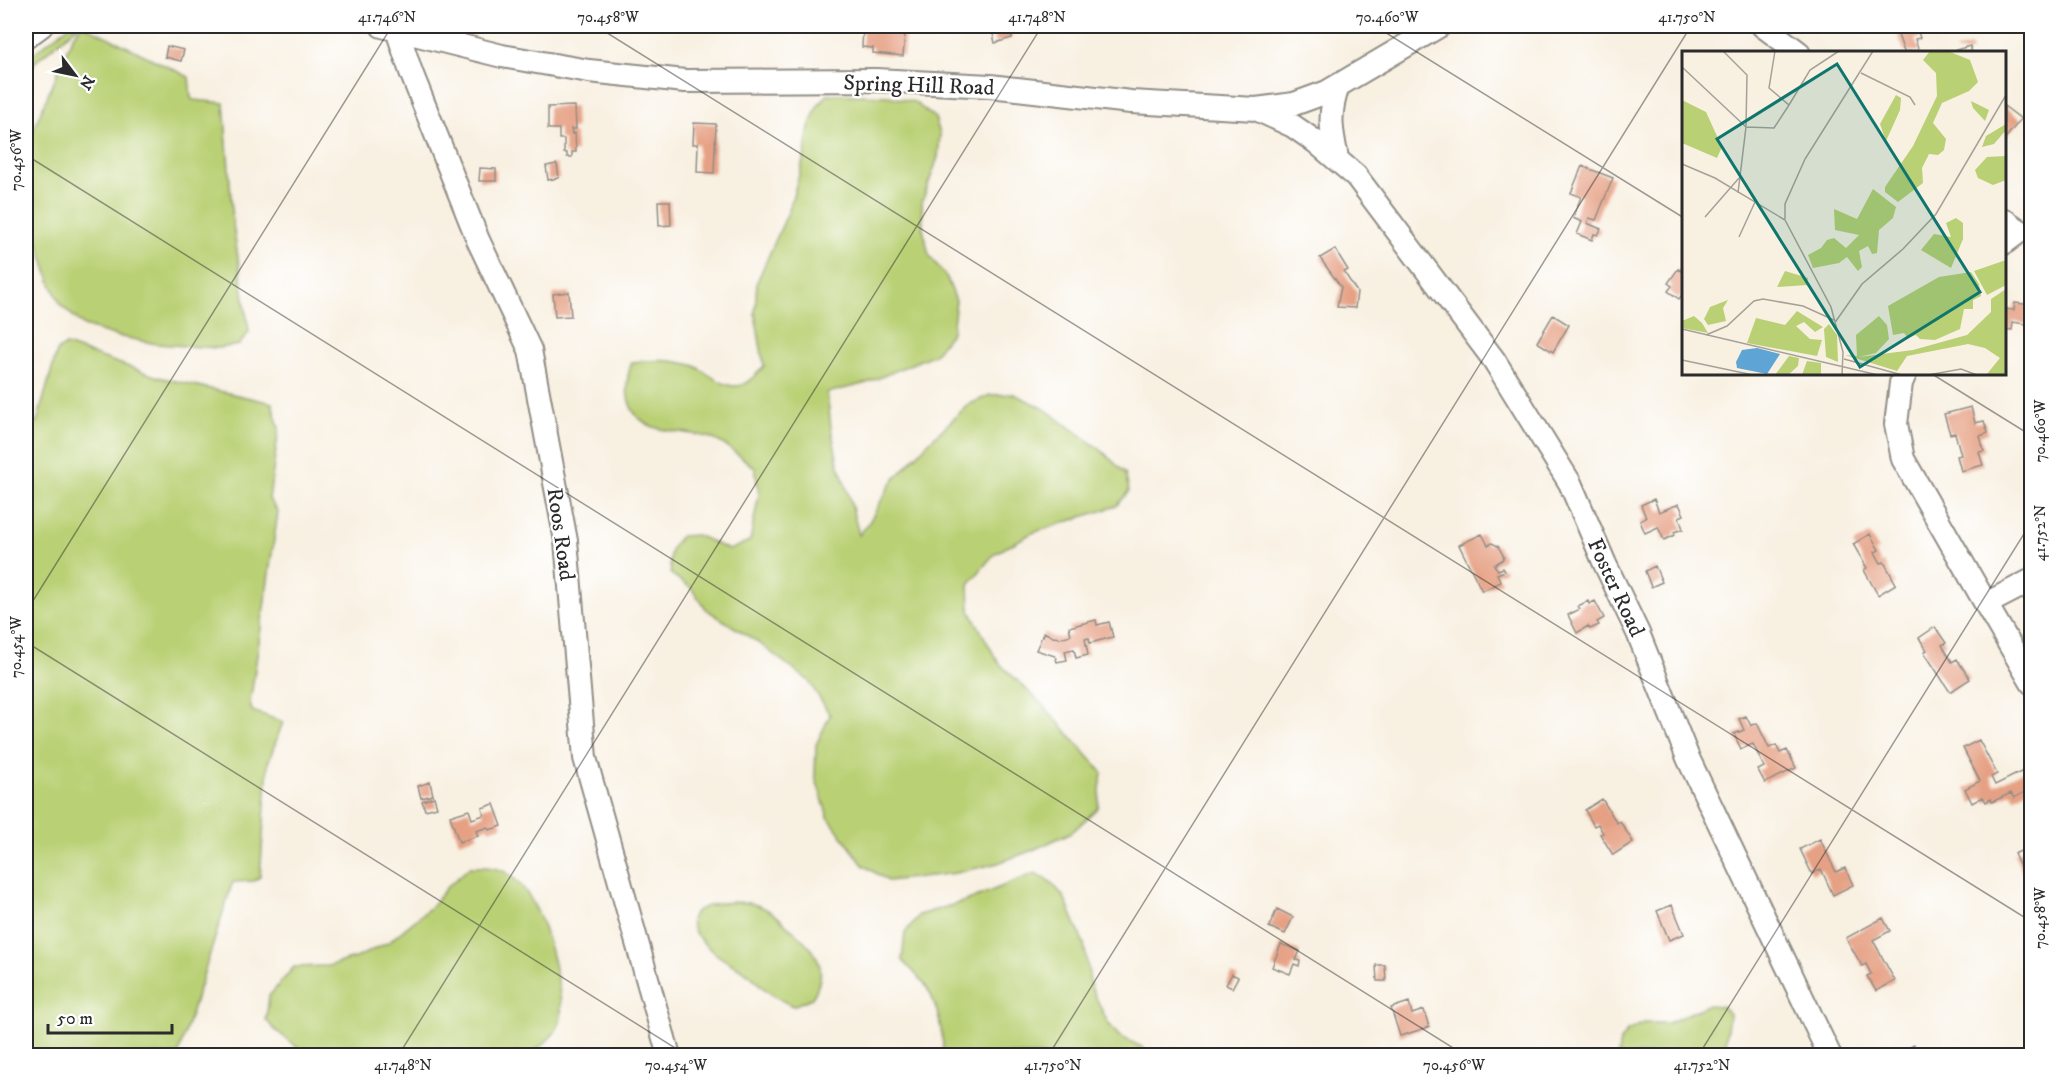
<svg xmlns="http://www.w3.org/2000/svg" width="2057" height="1081" font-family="'IM FELL DW Pica',serif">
<rect width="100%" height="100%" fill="#fff"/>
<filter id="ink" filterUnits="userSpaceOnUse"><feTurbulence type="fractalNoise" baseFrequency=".0167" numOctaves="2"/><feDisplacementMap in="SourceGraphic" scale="12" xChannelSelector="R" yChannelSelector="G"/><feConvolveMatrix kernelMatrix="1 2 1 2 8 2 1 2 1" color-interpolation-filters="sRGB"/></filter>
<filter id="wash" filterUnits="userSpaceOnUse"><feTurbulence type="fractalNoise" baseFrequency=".008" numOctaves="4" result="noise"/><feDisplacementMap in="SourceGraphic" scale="24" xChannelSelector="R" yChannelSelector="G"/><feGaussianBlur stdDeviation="1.35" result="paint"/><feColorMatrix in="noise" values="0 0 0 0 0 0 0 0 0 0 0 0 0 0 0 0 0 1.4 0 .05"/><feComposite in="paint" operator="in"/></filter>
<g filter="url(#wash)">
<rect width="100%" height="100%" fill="#f8f0e1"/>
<path fill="#bad074" stroke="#727e50" stroke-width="1.5" d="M69 26H78L34 63 26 83V59Z
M81 26H85L189 77 191 98 193 100 224 103 233 224 249 332 239 345 218 348 157 344 117 336 84 326 61 305 51 284 26 204V155L34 128 73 36Z
M828 94 888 96 914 102 935 118 940 134 938 157 922 202 923 229 929 255 947 278 956 301 952 332 935 354 867 383 827 393 831 428 838 463 849 496 859 535 868 524 892 482 928 443 968 405 990 395 1014 394 1043 408 1101 450 1125 473 1129 491 1116 506 1032 533 994 554 969 584 970 611 998 662 1044 706 1102 772 1098 808 1072 832 1033 850 998 863 956 873 888 881 863 865 828 817 815 776 816 745 830 715 809 681 756 641 707 610 691 588 671 574C669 555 668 550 681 536L697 535 729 550 750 541 759 494 755 468C742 458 728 445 713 439 687 428 645 438 631 407 625 392 626 378 632 362 656 360 668 359 692 365 698 367 703 371 709 375 735 392 743 390 764 366L755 314 757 282 789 210 805 154 809 127 817 107Z
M66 345 158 377 272 403 279 428 269 499 278 512 250 703 252 711 283 722 268 763 260 877 253 881 234 882 232 884 178 1055H26V423L37 422 57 351Z
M470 867C484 867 498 866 510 875 522 884 531 898 537 911 547 930 566 1002 560 1022 555 1037 540 1047 529 1055H307L274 1029 266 1020 269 996 294 967 328 966 358 957 389 942 432 906 446 888Z
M1035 873 1051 882 1064 897 1084 944 1091 987 1108 1023 1119 1036 1142 1047 1149 1055H944C942 1032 939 1005 925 985 919 976 909 968 902 960L905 933 919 915 966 901Z
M733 902C740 903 749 902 756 905 769 908 781 919 790 928 814 949 832 966 812 998L793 1006C782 1001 771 995 761 986 757 982 753 977 748 974 738 966 726 962 716 954 677 923 685 905 733 902Z
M1707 1005 1722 1006 1729 1014 1726 1037 1727 1055H1618L1620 1041 1627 1031 1644 1023H1668Z"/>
<g id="blocks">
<path fill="#e6a185" d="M1916 26 1920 38 1915 39 1919 51 1904 52 1897 32Z
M863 27 876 28 875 31 905 33 903 56 873 53V48L862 47Z
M1010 29 1012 38 995 43 993 34Z
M167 46 184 50 181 61 165 57Z
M1970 46 1972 52H1957L1956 50Z
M575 106 576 129H571L572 134 575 133 576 152H572V157H567V153H564V139H559V129H548V107Z
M2004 106 2021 119 2004 140Z
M694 123 716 124 714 173 697 172 698 144H693Z
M557 164 559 178 548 180 546 166Z
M1582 166 1613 178 1596 220 1589 218 1587 223 1601 229 1598 235 1594 234 1592 240 1577 234 1582 222 1573 218 1581 197 1571 193Z
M480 168 496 169V181H479Z
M658 201H670L671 225 659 226Z
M1335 249 1348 270 1344 272 1357 292 1355 308 1337 307 1341 287 1320 258Z
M1678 269 1684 272V292L1679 299 1668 291 1672 286 1668 283Z
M569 292 571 316 555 317 553 294Z
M2015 303 2032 305V325L2013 322 2012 330 2004 329V309L2014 310Z
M1553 315 1569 325 1553 352 1537 342Z
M1971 407 1975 423 1984 421 1988 433 1980 436 1984 451 1979 452 1983 465 1961 471 1957 456 1961 455 1955 433 1950 434 1944 414Z
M1654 499 1659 512 1679 504 1684 515 1679 517 1683 529 1674 532 1675 535 1664 540 1658 527 1645 533 1640 521 1646 518 1641 505Z
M1482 534 1488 545 1492 543 1498 546 1504 557 1502 560 1494 565 1498 570 1503 568 1505 571 1497 574 1501 582 1482 591 1459 545Z
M1870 534 1879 550 1875 552 1881 563 1884 562 1896 584 1878 595 1864 570 1867 568 1853 544Z
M1655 566 1662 582 1651 587 1645 571Z
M1588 601 1589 604 1595 601 1604 618 1597 622 1599 625 1590 629 1588 626 1577 633 1568 615 1580 609 1578 606Z
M1096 620 1097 625 1109 622 1113 637 1090 643 1089 638 1085 639 1088 655 1076 658 1074 649 1065 651 1067 660 1057 662 1055 656 1036 650 1044 632 1053 637 1060 638 1071 635 1069 627Z
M1935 627 1946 643 1942 645 1952 662 1957 659 1970 679 1950 692 1924 652 1927 650 1919 638Z
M1746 716 1751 726 1757 723 1769 748 1776 745 1780 753 1787 750 1796 768 1765 783 1758 770 1764 767 1753 744 1741 749 1734 734 1744 730 1739 719Z
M1979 740 1997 774 1991 777 1995 785 2023 771 2032 788 2014 798 2011 793 1992 802 1991 799 1986 802 1983 797 1972 803 1965 789 1980 781 1963 748Z
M430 782 433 795 421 798 418 786Z
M434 797 437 807 425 810 422 801Z
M1602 799 1617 823 1620 821 1633 842 1613 855 1600 834 1603 833 1598 824 1594 826 1585 810Z
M494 804 502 826 489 830 488 827 476 831 478 836 459 842 450 816 469 810 472 819 484 815 482 808Z
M1820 839 1836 872 1845 868 1853 885 1833 895 1821 869 1812 874 1800 849Z
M2032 846V878L2026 880 2014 854Z
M1672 905 1684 934 1669 940 1657 911Z
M1277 909 1293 917 1285 934 1269 927Z
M1883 918 1890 931 1873 940 1895 981 1876 991 1867 976 1871 974 1866 964 1862 966 1846 938Z
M1281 944 1300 951 1296 960 1300 961 1299 966 1294 964 1290 974 1272 967Z
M1376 965H1385L1386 981H1377Z
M1232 974 1238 977 1232 988 1226 985Z
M1409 1002 1412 1014 1424 1010 1429 1027 1400 1036 1391 1008Z
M1914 1045 1920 1056H1900L1898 1053Z"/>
</g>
</g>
<g filter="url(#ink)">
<use href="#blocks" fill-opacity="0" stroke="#928e86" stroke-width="1.5"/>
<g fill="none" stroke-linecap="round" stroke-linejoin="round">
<defs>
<path id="minor" d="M382 26 502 56 589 71 685 81 876 80 990 86 1131 102 1256 109 1294 104 1327 92 1439 26
M400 26 397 30 411 72 478 240 530 350 566 541 585 758 669 1056
M1763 26 1798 52
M26 37 41 26
M1256 109 1293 126 1316 142 1356 176 1494 360 1570 483 1605 564 1638 633 1688 758 1830 1056
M1337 158C1331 130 1328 114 1338 86
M2004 220 2020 231 2004 243
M1905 374 1901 383 1896 424 1903 459 1986 604
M2032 580 1986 604 2032 683"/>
</defs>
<use href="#minor" stroke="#928e86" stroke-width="26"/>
<use href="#minor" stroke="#fff" stroke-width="22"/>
</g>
</g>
<path fill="none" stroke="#2b2b2b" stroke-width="1.5" stroke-opacity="0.45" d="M596 26 2032 922M1375 26 1684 218M26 155 1466 1056M1932 374 2032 436M26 612 392 26M26 642 688 1056M398 1056 1042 26M1048 1056 1691 26M1698 1056 2032 521"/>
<g text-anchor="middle" stroke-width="4.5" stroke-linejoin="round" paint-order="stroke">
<g font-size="22" fill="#2b2b2b" stroke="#fff">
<text transform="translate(919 84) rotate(2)" y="8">Spring Hill Road</text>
<text transform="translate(562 534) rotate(82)" y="8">Roos Road</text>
<text transform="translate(1617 587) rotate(65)" y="8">Foster Road</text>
</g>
</g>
<g transform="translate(1682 51)">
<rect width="324" height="324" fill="#f8f0e1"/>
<path d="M248 0H266L288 9 296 31 287 40 260 52 251 72 264 88 262 99 256 104 247 103 240 117 241 132 216 151 203 141V136L231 95 255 45 254 22 241 9ZM214 44 219 47 218 59 204 90 198 73ZM0 49 24 61 40 96 35 107 0 92ZM289 50 307 59 303 70 291 57ZM324 73V79L312 93 300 96 304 85ZM324 105V129L311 134 296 127 293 119 305 106ZM191 138 214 156 211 167 197 179 195 202 190 203 186 195 177 200 180 216 176 220 165 206 157 212 131 217 126 204 139 197 145 189 152 187 164 197 177 184 153 179 152 158 175 168ZM274 167 281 172V188L269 217 239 199 252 183 269 186 264 172ZM324 209V234L305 244 292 220ZM103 220 126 227 125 234 95 236ZM289 221 297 233 299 245 291 249V258H282L278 278 253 289 238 288 234 284 226 287 222 282 211 284 206 255 257 226ZM324 238V324H299L305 323 318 307 303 297 286 293 225 305 215 320 163 304 175 305 174 284 197 265 205 274 207 288 194 302 177 306 231 299 285 284 309 261V248ZM46 249 41 257 44 270 26 274 22 268 28 256ZM115 260 141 276 133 281 122 271 114 275 128 288 140 289 135 305 65 292 74 267 103 274ZM12 265 20 272 26 282 0 277V270ZM147 273 155 284 156 311 144 306 142 278ZM107 305 117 307 116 315 106 324H93ZM125 310 139 312V324H120Z" fill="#bad074"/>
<path d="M75 297 98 303 85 323 55 317 54 311 60 299Z" fill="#5ea4d4"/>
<path fill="none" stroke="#a6a198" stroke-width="1.5" d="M41 0 65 24 64 75M93 0 87 37 107 54 128 19 157 0M0 16 64 76M179 22 228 46 233 54M0 113 33 127 103 169 149 256 161 301 160 324M56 142 64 76 92 77 107 54M23 166 57 127M103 168V153L123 108 191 0M57 186 73 151M0 278 196 324M24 284 45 275 72 250 81 248 121 255 154 270 180 233 221 198 254 163 324 44M162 308 220 324M0 309 71 324M246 324 279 318 295 324"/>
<path fill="#0f766e" fill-opacity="0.15" stroke="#0f766e" stroke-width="3" d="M155 13 298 241 178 316 35 88Z"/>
<rect width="324" height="324" fill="none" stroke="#2b2b2b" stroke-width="3"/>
</g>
<rect width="2057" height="1081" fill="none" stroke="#fff" stroke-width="66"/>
<g transform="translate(75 75) rotate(122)" stroke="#ffffff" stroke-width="4.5" paint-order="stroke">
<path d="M0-4.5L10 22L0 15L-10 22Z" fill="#2b2b2b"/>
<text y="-9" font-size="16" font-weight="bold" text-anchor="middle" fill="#2b2b2b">N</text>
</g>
<path d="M48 1024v9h124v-9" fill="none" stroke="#2b2b2b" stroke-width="3"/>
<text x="57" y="1024" font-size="18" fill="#2b2b2b" stroke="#ffffff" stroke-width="4.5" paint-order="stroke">50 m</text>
<rect x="33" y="33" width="1991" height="1015" fill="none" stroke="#2b2b2b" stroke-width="2"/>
<g font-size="15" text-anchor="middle" fill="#2b2b2b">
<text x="387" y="22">41.746°N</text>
<text x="608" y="22">70.458°W</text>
<text x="1037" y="22">41.748°N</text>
<text x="1387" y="22">70.460°W</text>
<text x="1687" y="22">41.750°N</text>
<text transform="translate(16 160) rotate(-90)" y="5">70.456°W</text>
<text transform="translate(2040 431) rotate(-90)" y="5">70.460°W</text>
<text transform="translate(2040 533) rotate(-90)" y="5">41.752°N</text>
<text transform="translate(16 647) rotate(-90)" y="5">70.454°W</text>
<text transform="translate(2040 918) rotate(-90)" y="5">70.458°W</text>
<text x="403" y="1070">41.748°N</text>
<text x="676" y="1070">70.454°W</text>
<text x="1053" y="1070">41.750°N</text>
<text x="1454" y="1070">70.456°W</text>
<text x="1702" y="1070">41.752°N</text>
</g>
</svg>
